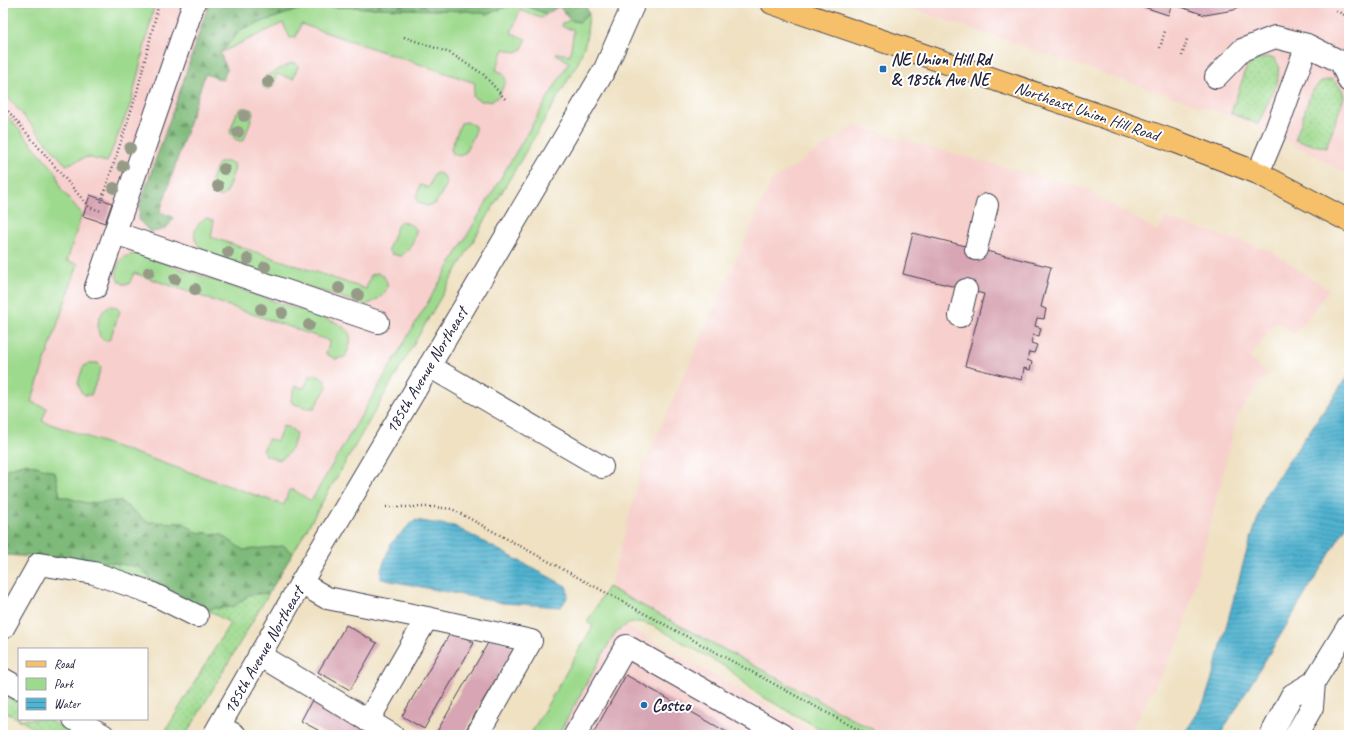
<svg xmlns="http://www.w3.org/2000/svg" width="1352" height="738" font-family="Caveat,sans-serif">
<defs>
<pattern id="forest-firs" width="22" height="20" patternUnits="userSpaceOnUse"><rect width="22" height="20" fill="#7eba79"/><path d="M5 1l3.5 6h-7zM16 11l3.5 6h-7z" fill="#679764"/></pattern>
<pattern id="garden-dots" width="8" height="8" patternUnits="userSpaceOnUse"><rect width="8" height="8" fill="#9eda8e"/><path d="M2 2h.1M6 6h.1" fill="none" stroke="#88bb7b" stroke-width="1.8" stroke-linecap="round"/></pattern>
<pattern id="water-rules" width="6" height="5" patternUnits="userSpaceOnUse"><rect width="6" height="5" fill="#51b3d0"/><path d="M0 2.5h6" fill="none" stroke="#4391aa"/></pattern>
</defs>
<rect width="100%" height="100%" fill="#fff"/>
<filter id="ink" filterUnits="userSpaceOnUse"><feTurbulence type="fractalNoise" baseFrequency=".025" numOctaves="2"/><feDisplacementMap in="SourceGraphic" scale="8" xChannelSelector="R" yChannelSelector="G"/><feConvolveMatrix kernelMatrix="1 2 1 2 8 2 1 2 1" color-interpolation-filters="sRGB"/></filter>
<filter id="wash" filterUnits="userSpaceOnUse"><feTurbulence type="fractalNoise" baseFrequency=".012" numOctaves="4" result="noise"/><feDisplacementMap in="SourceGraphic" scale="16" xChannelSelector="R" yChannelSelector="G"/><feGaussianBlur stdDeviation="0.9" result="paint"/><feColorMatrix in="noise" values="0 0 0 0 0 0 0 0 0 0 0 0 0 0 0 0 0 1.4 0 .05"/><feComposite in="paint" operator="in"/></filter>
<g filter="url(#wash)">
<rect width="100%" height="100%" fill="#efe1c2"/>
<path fill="#f7d0cd" d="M3 3H578L576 55 283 566 3 528Z
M895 3H1349V176L1311 153 1244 121Z
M855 125 908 141 1086 189 1107 202 1157 231 1165 218 1269 250 1329 290 1295 335 1276 321 1249 359 1268 372 1238 414 1182 636 1128 735H882L610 588 641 471 771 182Z
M609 616 820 735H541Z"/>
<path fill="#9eda8e" stroke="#607e64" d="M3 3H155L131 103 107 162 87 157 66 165 3 92Z
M517 3 547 14 541 18 520 10 511 33 526 39 522 49 516 52 504 49 496 70 503 73 506 81 498 97 492 101H481L473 97 475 83 301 24 296 37 290 38 283 23 220 53 242 29 308 6 468 11 487 14Z
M589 14 586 41 578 63 486 219 293 553 283 546 243 551 222 535 196 532 184 523 147 522 120 501 86 503 60 496 55 472 26 463 7 469 3 476V111L56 172 61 189 82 214 67 261 78 264 31 402 47 408 42 421 284 505 289 490H294L311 501 569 62 556 54 557 53 570 55 574 30 563 27 561 24 570 20 579 22Z
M292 63H296L298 66 293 79 277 74 273 86 268 89 263 87V81L266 76Z
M242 108H247L252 110 253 114 244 140 240 141 235 139 230 132 237 112Z
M467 122 475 126V133L465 153 460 156 453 154 451 149 461 123Z
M220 162H228L234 164 235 168 226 194 221 197 214 194C210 179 212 174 220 162Z
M438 173 444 176 447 184 435 204 427 206 418 203 416 198 420 185 429 188 434 174Z
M206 218 214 221 211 237 366 289 371 275 377 273 384 276C385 279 386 280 387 283 389 294 373 303 365 305L212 255C208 252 202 249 199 246 190 235 196 224 206 218Z
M401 221 411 225 416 229C416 239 409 251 401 256L392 254 388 250 398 224Z
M138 254 337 323C355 333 352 341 345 357L336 359 326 354 330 341 134 273 129 284H123L117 279C116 262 120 255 138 254Z
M109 306 116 307 120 311 110 339 106 341 100 337C96 325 98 314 109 306Z
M89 363H98L101 368 91 395H85L81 392 78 383 83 367Z
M315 374 324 379 327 387 314 408H307L292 403 291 400 295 386 304 388 310 376Z
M283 426 290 428 296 433C295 444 289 456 279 460L265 455 263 451 268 439 277 441Z
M608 587 610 588 883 735H831L756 693 729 669 661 630C640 619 630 618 613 636L558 735H530L593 626 587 622Z"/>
<path fill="url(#forest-firs)" stroke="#506e5a" d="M209 3H517L487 14 468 11 308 6 242 29 220 53 227 69 223 80 205 74 160 212 173 217C169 229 162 231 150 232L139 220 140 204 180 91Z
M520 3H585L589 14 579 22 570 20 559 6 547 14Z
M26 463 55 472 60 496 86 503 120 501 147 522 184 523 196 532 222 535 243 550 284 546 293 553 269 593 249 595 233 607 206 609 154 582 139 567 91 560 3 555V476L7 469Z"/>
<path fill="url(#garden-dots)" stroke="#607e64" d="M1266 57 1274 58 1279 66 1277 84 1258 124 1231 113 1246 69 1254 61Z
M1332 79 1342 89 1344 97 1326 148 1295 140 1311 93 1320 82Z
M53 557 91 560 139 567 154 582 102 567Z
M269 593 186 735H163L230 623 206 609 233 607 249 595Z
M3 694 19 703V719H47L75 735H45L3 710Z"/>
<path fill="url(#water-rules)" stroke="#3a6a86" d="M1349 374V522L1220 735H1183L1192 722 1205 700 1213 675 1245 557 1266 494Z
M414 520 454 526 566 586C570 596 567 598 561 607L503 603 381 579V570L391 543Z"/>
<g id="blocks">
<path fill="#d7a5b3" d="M1132 3H1244L1234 10 1205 15 1172 4 1168 15Z
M90 195 112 203 105 223 83 216Z
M913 233 1051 267 1041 307 1046 309 1044 319 1037 318 1035 326 1041 328 1039 336 1033 335 1031 343 1037 345 1034 353 1029 352 1027 360 1032 362 1030 370 1024 368 1022 380 965 366 984 294 903 274Z
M346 625 377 643 350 690 318 672Z
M452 630 474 643 424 729 402 716Z
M492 636 514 648 463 735H435Z
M626 675 732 735H592Z
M313 698 380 735H327L301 721Z"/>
</g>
</g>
<g filter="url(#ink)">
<use href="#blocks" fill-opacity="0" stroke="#413f4f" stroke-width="1"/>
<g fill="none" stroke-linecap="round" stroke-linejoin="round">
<defs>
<path id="minor" d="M1216 77 1242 50 1275 37 1307 45 1341 62 1349 81
M1258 173 1276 130 1307 45
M115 233 378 322
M976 249 987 205
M96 287 194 3
M960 316 966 290
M429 366 602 467
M301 583 327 598 427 618 368 721
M427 618 531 641 477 735
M3 628 39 564 94 573 149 592 197 616
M259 655 392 735
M3 679 19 688
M74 719 103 735
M219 726 235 735
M214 735 301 583 605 69 634 3
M575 735 626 646 782 735
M1271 735 1292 695 1314 682
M1296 735 1312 707 1314 682 1349 625"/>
<path id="major" d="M772 3 1174 141 1258 173 1349 221"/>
</defs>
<use href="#minor" stroke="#413f4f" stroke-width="24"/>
<use href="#major" stroke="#413f4f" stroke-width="24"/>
<path stroke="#413f4f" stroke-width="2.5" stroke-dasharray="1 3" stroke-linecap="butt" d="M1336 11 1349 17
M404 37 450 53 483 74 506 100
M1160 48 1165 31
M1182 56 1187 39
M3 105 89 207 101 211
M101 202 136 96 159 3
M386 507H434L452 509 868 735"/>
<use href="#minor" stroke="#fff" stroke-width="22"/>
<use href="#major" stroke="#f6c06b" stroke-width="22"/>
</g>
<g fill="#969b88">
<circle cx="268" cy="82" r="6"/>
<circle cx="244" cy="116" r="6"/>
<circle cx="238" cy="132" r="6"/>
<circle cx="130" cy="148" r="6"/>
<circle cx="123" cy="166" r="6"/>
<circle cx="224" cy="169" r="6"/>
<circle cx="218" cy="186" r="6"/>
<circle cx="114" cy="188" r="6"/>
<circle cx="228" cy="252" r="6"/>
<circle cx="248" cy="259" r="6"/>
<circle cx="265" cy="267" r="6"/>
<circle cx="149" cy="272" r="6"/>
<circle cx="175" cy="279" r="6"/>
<circle cx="339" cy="288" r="6"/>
<circle cx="195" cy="289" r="6"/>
<circle cx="358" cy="295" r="6"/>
<circle cx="261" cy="309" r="6"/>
<circle cx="282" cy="313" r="6"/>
<circle cx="309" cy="325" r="6"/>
</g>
</g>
<g fill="#1f6fb2" stroke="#fff" stroke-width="1.5">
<rect x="879" y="65" width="8" height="8" rx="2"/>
<circle cx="644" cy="705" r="4"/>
</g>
<g text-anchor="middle" stroke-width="4" stroke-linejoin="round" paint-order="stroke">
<g font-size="17" font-weight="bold" fill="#22223b" stroke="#fff" text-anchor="start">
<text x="891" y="65">NE Union Hill Rd<tspan x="891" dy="20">&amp; 185th Ave NE</tspan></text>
<text x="652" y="711">Costco</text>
</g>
<g font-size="17" fill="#22223b" stroke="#fff">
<text transform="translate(1087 111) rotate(19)" y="6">Northeast Union Hill Road</text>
<text transform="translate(426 370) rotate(-59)" y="6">185th Avenue Northeast</text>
<text transform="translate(263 650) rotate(-60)" y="6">185th Avenue Northeast</text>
</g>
</g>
<rect width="1352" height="738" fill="none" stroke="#fff" stroke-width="16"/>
<rect x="18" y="648" width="130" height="72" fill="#ffffff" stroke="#a7a7b1"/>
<rect x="26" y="661" width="20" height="6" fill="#f6c06b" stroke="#a7a7b1"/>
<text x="54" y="668" font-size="12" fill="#22223b">Road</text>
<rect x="26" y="678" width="20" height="12" fill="#9eda8e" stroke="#a7a7b1"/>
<text x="54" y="688" font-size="12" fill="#22223b">Park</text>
<rect x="26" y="698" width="20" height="12" fill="url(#water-rules)" stroke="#a7a7b1"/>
<text x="54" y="708" font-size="12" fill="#22223b">Water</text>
</svg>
